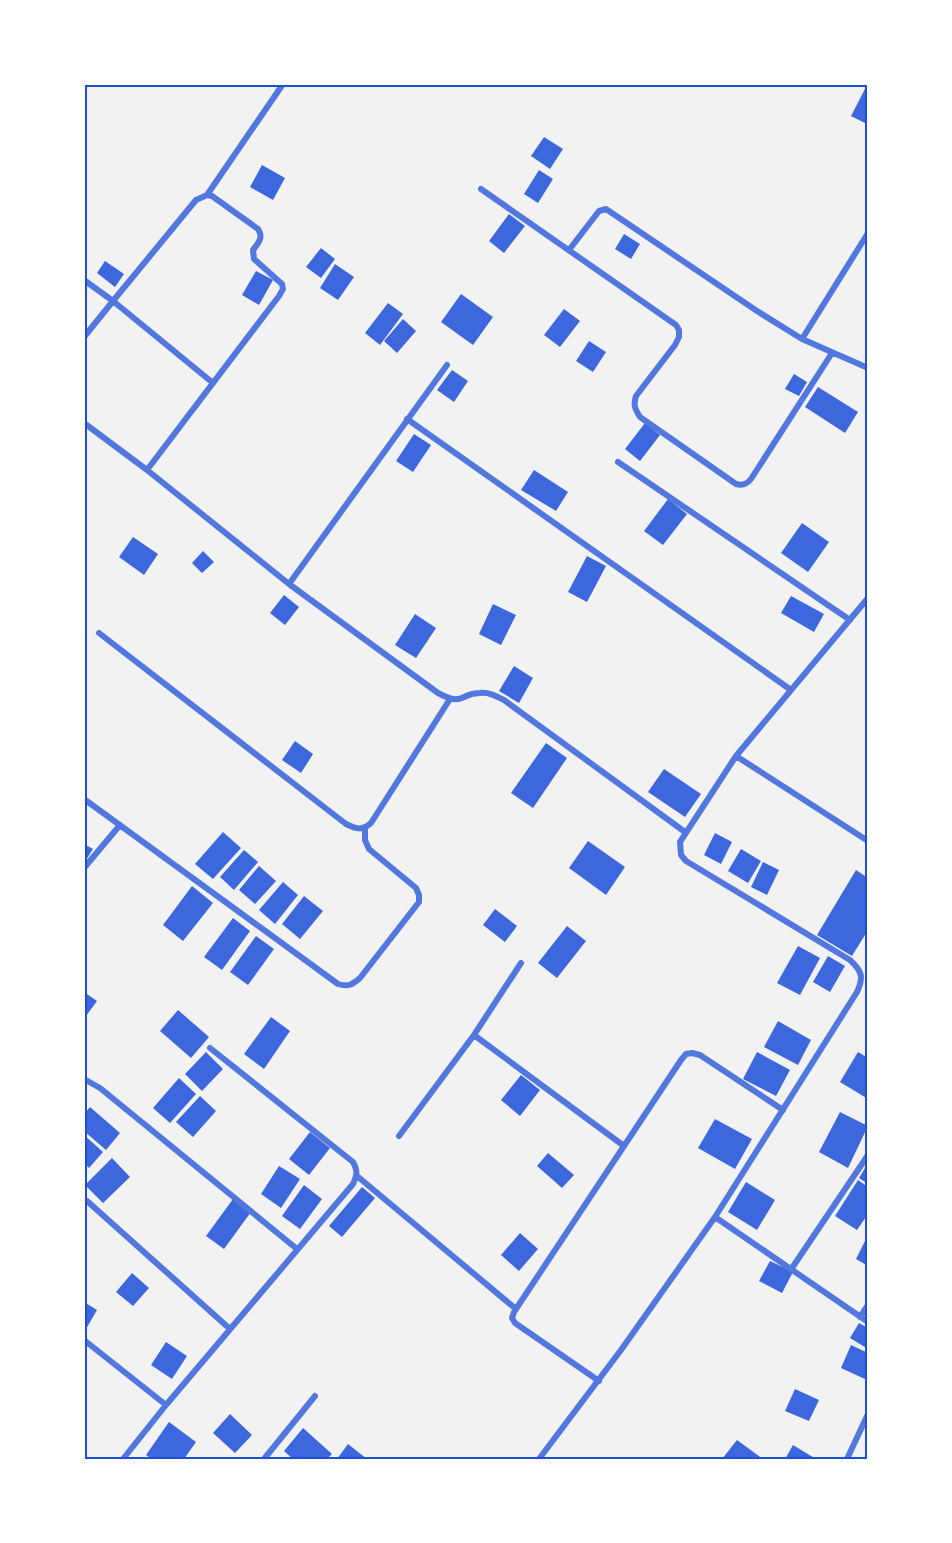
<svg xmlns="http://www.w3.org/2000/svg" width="952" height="1543" font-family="Barlow,sans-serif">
<rect width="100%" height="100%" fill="#f2f2f2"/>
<path fill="#3d67dc" d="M866 87 868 88 867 124 851 116Z
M544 137 563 149 550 169 531 156Z
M262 165 285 178 273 200 250 187Z
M539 170 553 179 538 203 524 194Z
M509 214 525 226 504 253 489 241Z
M624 234 640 244 631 259 615 249Z
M321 248 335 259 321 278 306 267Z
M105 261 124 274 115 287 97 273Z
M335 264 354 277 338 300 320 288Z
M256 271 273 280 259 305 242 295Z
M461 294 493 317 473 345 441 322Z
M388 303 403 314 380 345 365 333Z
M564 309 580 321 560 347 544 335Z
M403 319 416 331 397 353 384 341Z
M589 341 606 352 593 372 576 361Z
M452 370 468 381 454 402 437 390Z
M794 374 807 382 799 396 785 389Z
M818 387 858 412 845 433 805 407Z
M645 423 660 435 640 461 625 449Z
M414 434 431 445 413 472 396 461Z
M534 470 568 492 556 511 521 490Z
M668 499 687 514 663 545 644 531Z
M802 523 829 542 808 572 781 553Z
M133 537 158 554 144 575 119 557Z
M203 551 214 562 202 573 192 563Z
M587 556 606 566 587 602 568 592Z
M284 595 299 607 285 625 270 613Z
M791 596 824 614 814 632 781 613Z
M493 604 516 615 501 645 479 634Z
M415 614 436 628 416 658 395 645Z
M514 666 533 678 519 703 499 691Z
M295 741 313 754 301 773 282 760Z
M546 743 567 758 533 808 511 793Z
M664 769 701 794 685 817 648 792Z
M223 832 241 848 213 879 195 864Z
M715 833 732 842 721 864 704 855Z
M588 841 625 867 606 895 569 868Z
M84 844 93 849 84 863Z
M741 849 761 861 748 883 728 871Z
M244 850 258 862 234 890 220 877Z
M763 862 779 870 767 895 751 887Z
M259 866 276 881 255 904 239 890Z
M856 870 868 878V930L852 956 817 935Z
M283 882 298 895 275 924 259 910Z
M192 886 213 903 183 941 163 925Z
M304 896 323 911 300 939 282 924Z
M495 909 517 926 505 942 483 925Z
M233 918 250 931 222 970 204 957Z
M567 926 586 941 557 978 538 963Z
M256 936 274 949 248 985 230 972Z
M798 946 820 958 800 995 777 983Z
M828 956 845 966 830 992 813 982Z
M84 992 97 1001 86 1016 84 1014Z
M178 1010 209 1037 191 1058 160 1031Z
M271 1017 290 1031 264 1069 244 1054Z
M778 1021 811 1040 798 1065 764 1047Z
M206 1052 223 1069 202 1091 185 1074Z
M757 1052 790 1070 776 1096 743 1079Z
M858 1052 868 1058V1099L840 1082Z
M521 1075 540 1090 520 1116 501 1100Z
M179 1078 196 1094 170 1123 153 1108Z
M200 1096 216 1111 193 1137 176 1122Z
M90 1107 120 1133 106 1150 84 1131V1114Z
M840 1112 868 1126 848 1168 819 1152Z
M715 1119 752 1139 735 1169 698 1148Z
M310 1132 330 1148 309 1175 289 1159Z
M84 1135 103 1152 89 1168 84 1163Z
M548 1153 574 1175 562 1188 537 1166Z
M112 1158 130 1177 103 1203 85 1185Z
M868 1163V1184L859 1178Z
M279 1166 300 1179 281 1208 261 1194Z
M858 1180 868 1187V1214L857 1230 835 1216Z
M746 1182 775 1200 757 1230 728 1212Z
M304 1185 322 1199 300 1229 282 1216Z
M362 1187 375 1198 342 1237 329 1226Z
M233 1199 251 1212 224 1249 206 1236Z
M520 1233 538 1249 519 1271 501 1255Z
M866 1239 868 1240V1266L856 1259Z
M770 1261 793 1272 782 1293 759 1281Z
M132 1273 149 1288 133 1306 116 1292Z
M84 1302 97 1310 86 1329 84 1328Z
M859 1323 868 1328V1349L850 1338Z
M166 1342 187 1356 172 1379 151 1365Z
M851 1345 868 1353 867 1380 841 1368Z
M795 1389 819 1400 809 1421 785 1411Z
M230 1414 252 1435 235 1453 213 1433Z
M169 1422 196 1442 184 1459H152L146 1455Z
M303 1428 332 1454 327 1459H293L284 1451Z
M737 1440 763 1459H722Z
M348 1444 367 1459H337Z
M793 1445 816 1459H785Z"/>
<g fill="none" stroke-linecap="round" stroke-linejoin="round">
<path stroke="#5277de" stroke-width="6" d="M481 189 676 325 679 330V337L675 345 636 396C633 405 635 409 640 417L736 484C743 486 747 484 751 479L832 353
M207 195 283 84
M569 250 599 211 606 209 757 311 802 339 868 368
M84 280 113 301 196 200 207 195 212 196 258 229C264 238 258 243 253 250L254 259 282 284 283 289 279 296 147 470
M84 337 113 301 213 383
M802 339 868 233
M407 419 791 690
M84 423 147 470 289 584 438 693C464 707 460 693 480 693 489 692 496 696 504 700L685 832
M618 462 850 620
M289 584 447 365
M99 633 346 824C356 829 362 831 371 823L450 699
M736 756 868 841
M84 799 338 984C348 987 352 985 360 978L419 902V895L416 888 369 849 365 840V829
M84 868 120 825
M474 1035 521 963
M84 1079 100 1088 297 1249
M399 1136 474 1035 624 1146
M357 1176 516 1309
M87 1201 230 1329
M715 1217 857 992C864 977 862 971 850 960L686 861 681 855 680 842 736 756 868 598
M792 1268 868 1155
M860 1317 868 1305
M84 1340 166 1405
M599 1381 515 1323 512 1318 514 1312 681 1060 686 1054 692 1053 700 1055 783 1110
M123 1459 166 1405 353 1184C357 1175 358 1171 353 1162L210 1048
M264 1459 315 1396
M539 1459 621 1350 715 1217 868 1322
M847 1459 868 1414"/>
</g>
<rect width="952" height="1543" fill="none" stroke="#ffffff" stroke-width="171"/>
<rect x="86" y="86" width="780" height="1372" fill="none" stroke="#1d4ed8" stroke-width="2"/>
</svg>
